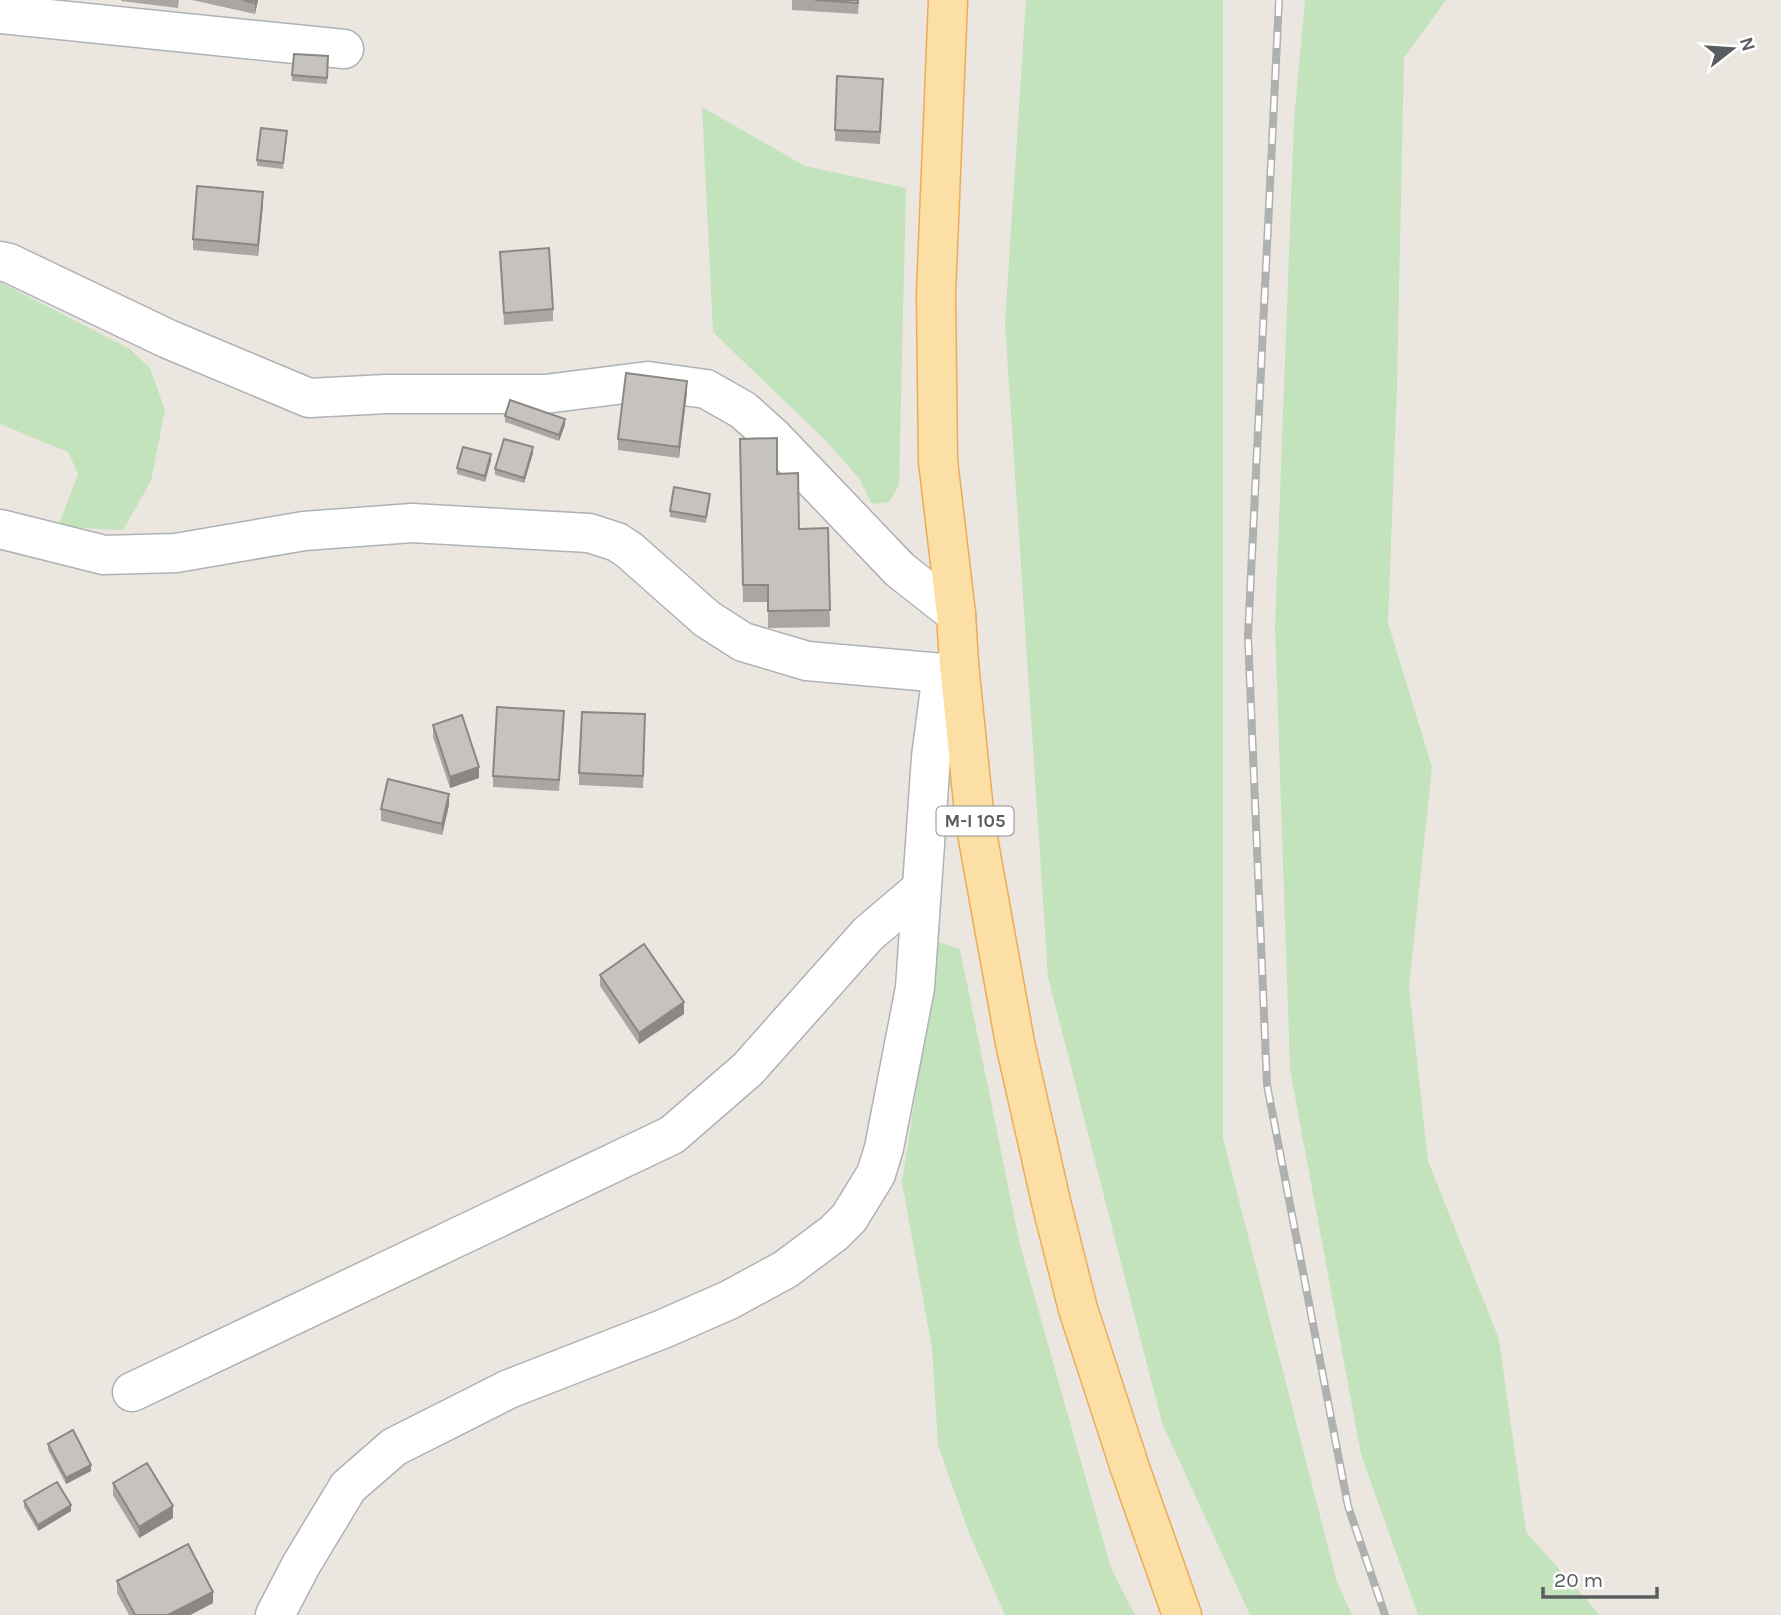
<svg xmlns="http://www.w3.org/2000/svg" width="1781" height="1615" font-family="Karla,sans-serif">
<rect width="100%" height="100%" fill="#ebe7e0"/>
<path fill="#c3e3bc" d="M1026 0H1223V1138L1337 1582 1352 1615H1250L1162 1423 1048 977 1005 323Z
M1305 0H1446L1404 58 1397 386 1388 623 1432 767 1409 986 1428 1161 1499 1339 1526 1532 1600 1615H1418L1361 1454 1290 1069 1275 627 1294 120Z
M702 107 805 166 906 188 899 485 889 502 872 504 859 478 824 439 713 332Z
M0 282 130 349 150 368 165 410 151 481 123 530 58 527 78 474 68 452 0 424Z
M939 942 960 949 1020 1245 1111 1568 1135 1615H1005L969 1533 938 1445 932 1349 902 1182Z"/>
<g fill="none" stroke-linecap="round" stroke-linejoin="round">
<defs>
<path id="minor" d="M0 14 344 49
M0 261 9 263 168 339 309 398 386 394H545L648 381 706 389 743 410 773 437 900 570 956 614
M0 529 104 555 176 553 304 531 412 523 589 533 617 542 629 550 707 619 743 642 807 661 942 673
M132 1392 672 1135 748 1069 868 934 922 888
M275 1615 301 1565 348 1487 394 1447 509 1389 663 1329 729 1300 786 1269 834 1233 849 1218 876 1174 884 1148 915 988 931 757 942 673 959 664"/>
<path id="major" d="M948 0 936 294 938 461 956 614 959 664 975 822 1015 1043 1052 1206 1078 1309 1131 1471 1182 1615"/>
</defs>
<use href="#minor" stroke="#aeb2b5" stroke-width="41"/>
<use href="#major" stroke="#edaa57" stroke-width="41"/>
<use href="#minor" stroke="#fff" stroke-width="38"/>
<use href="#major" stroke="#fcdfa4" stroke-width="38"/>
<defs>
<path id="rail" d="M1279 0 1248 636 1267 1085 1348 1506 1385 1615"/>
</defs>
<use href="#rail" stroke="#afb0b0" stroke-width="8"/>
<use href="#rail" stroke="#fff" stroke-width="5" stroke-dasharray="16" stroke-linecap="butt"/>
</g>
<path fill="#aaa7a3" d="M121 0H179L178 8 121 1Z
M192 0H258L255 14Z
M792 0H859L858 14 792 10Z
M328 56 327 84 292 81V75Z
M883 90 880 144 835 141V130Z
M287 137 283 169 257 166V160Z
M263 204 258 256 193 250V239Z
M500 252 553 309V321L504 325Z
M687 392 679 458 618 450V439Z
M505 416 565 425 559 441 505 422Z
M740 439 777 474 799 529 828 528 830 627 768 628V602H743Z
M533 453 524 483 495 475V469Z
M491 460 485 482 457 474V468Z
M710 500 706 523 670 517V511Z
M564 723 559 791 493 787V776Z
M433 725 479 778 450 788 433 737Z
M645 726 643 788 579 785V773Z
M449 805 442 835 381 821V809Z
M600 975 684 1014 639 1044 600 986Z
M48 1444 91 1471 66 1484 48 1450Z
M113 1483 173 1518 139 1538 113 1495Z
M24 1501 71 1511 38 1531 24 1507Z
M117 1581 213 1603 190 1615H129L117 1593Z"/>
<path fill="#8b8884" d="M256 0H258L255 14V3Z
M263 192V204L258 256V245Z
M687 381V392L679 458V447Z
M565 419V425L559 441V435Z
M533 447V453L524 483V478Z
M491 454V460L485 482V476Z
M479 767V778L450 788V777Z
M449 794V805L442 835V824Z
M684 1002V1014L639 1044V1033Z
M91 1465V1471L66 1484V1478Z
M71 1505V1511L38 1531V1525Z
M173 1506V1518L139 1538V1527Z
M213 1592V1603L190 1615H168Z"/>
<path fill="#c6c2bd" stroke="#8b8884" stroke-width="2" d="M243 0H256L255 3Z
M815 0H858V3Z
M294 54 328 56 327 78 292 75Z
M837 76 883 79 880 132 835 130Z
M261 128 287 131 283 163 257 160Z
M197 186 263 192 258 245 193 239Z
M549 248 553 309 504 313 500 252Z
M626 373 687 381 679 447 618 439Z
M510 400 565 419 559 435 505 416Z
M777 438V474L798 473 799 529 828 528 830 610 768 611V585H743L740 439Z
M504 439 533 447 524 478 495 469Z
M463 447 491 454 485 476 457 468Z
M674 487 710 494 706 517 670 511Z
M497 707 564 711 559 780 493 776Z
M582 712 645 714 643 776 579 773Z
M462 715 479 767 450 777 433 725Z
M388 779 449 794 442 824 381 809Z
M644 944 684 1002 639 1033 600 975Z
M73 1430 91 1465 66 1478 48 1444Z
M147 1463 173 1506 139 1527 113 1483Z
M57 1482 71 1505 38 1525 24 1501Z
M188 1544 213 1592 168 1615H135L117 1581Z"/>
<g text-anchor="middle" stroke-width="5" stroke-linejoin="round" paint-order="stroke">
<rect fill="#fff" stroke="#8b8e90" stroke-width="2" x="936.5" y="806.5" width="77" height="29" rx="5"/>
<g font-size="18" font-weight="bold" fill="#595d60">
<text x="975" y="827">M-I 105</text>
</g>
</g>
<g transform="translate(1732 49) rotate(73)" stroke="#ffffff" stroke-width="5" paint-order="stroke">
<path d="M0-5L12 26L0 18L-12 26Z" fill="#595d60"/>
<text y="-10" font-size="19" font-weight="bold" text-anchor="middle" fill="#595d60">N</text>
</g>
<path d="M1543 1587v10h114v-10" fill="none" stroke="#595d60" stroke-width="3.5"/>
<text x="1554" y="1587" font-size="21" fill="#595d60" stroke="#ffffff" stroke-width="5" paint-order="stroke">20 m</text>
</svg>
